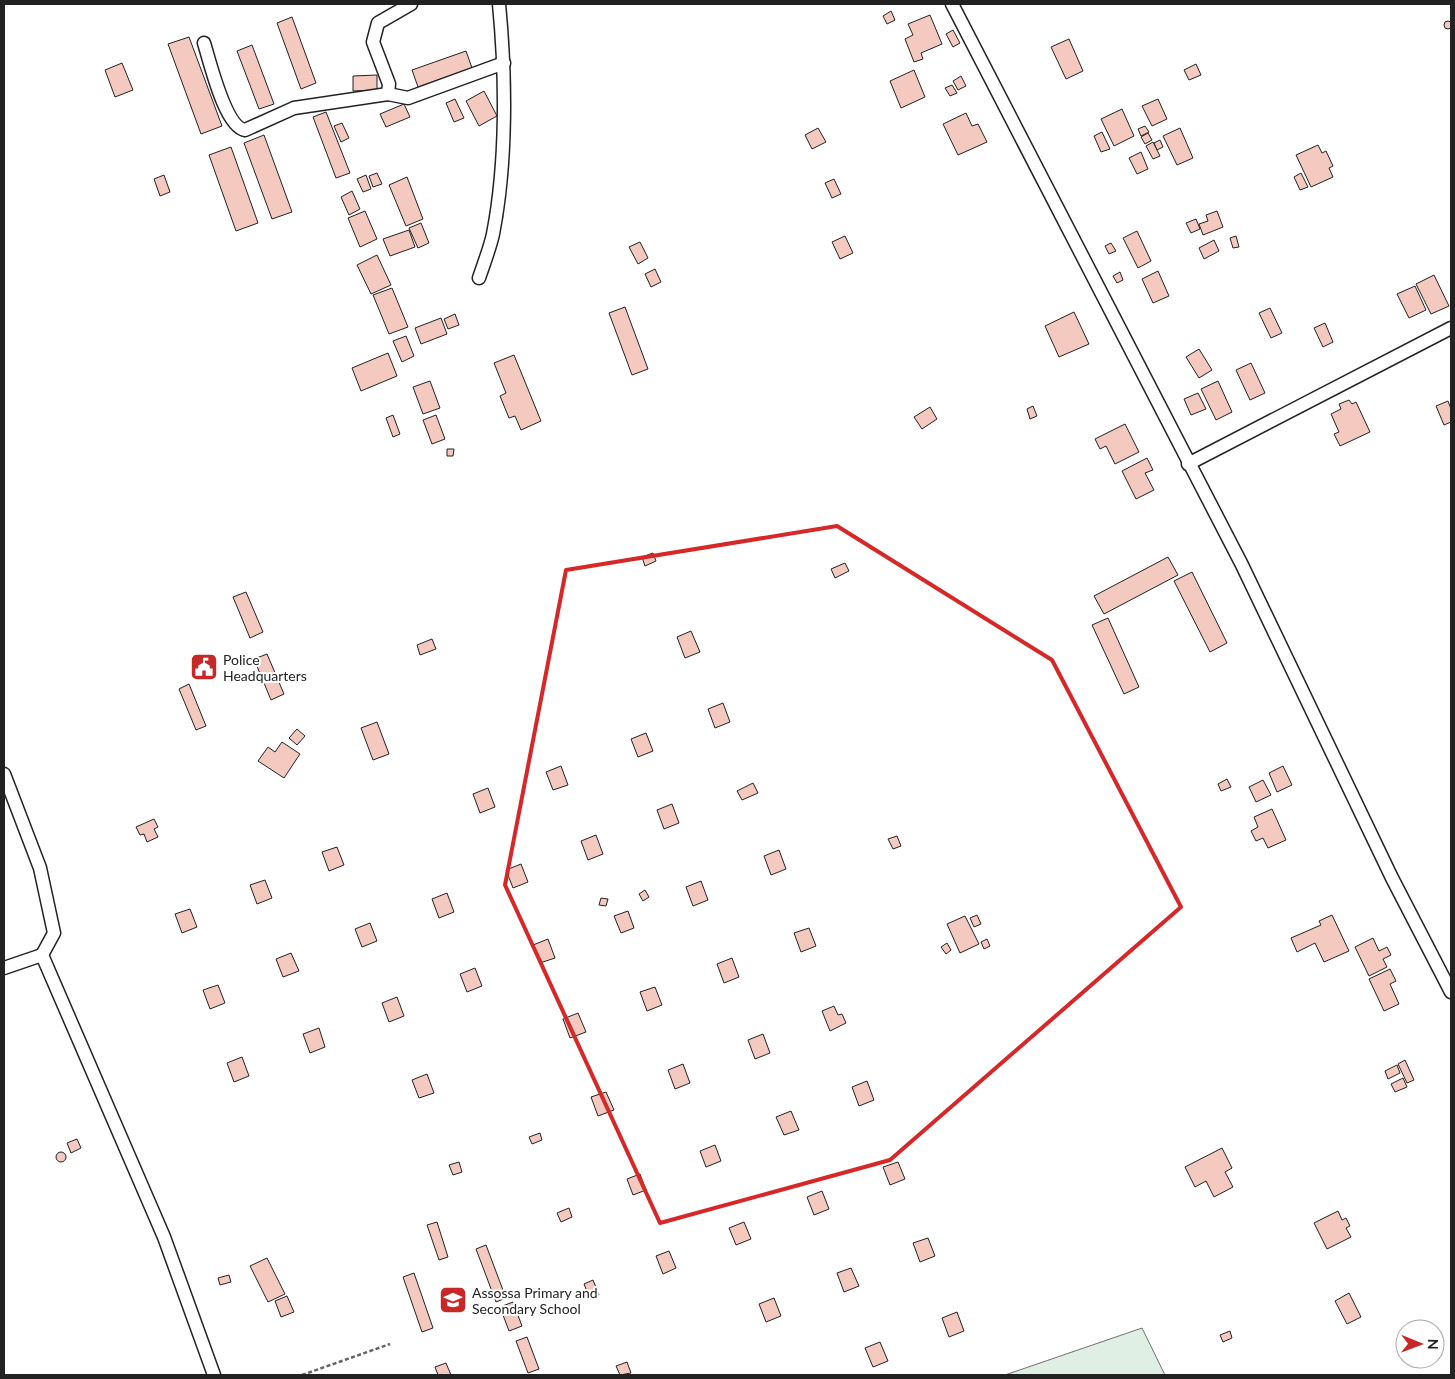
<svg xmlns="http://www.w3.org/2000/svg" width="1455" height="1379" font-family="Lato,sans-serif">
<rect width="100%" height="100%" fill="#fff"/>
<polygon fill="#e0efe3" stroke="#6f6f6f" points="1142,1328 1165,1375 1005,1375"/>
<g fill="#f3c9c0" stroke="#222">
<polygon points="891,11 895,20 887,24 883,16"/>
<polygon points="930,15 942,44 921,53 923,59 914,62 905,39 913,35 908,24"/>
<polygon points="292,17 316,83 301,89 277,23"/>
<circle cx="1448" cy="25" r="4"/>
<polygon points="953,30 960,43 953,47 946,34"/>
<polygon points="189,37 222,126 201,134 168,44"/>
<polygon points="1069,39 1083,71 1066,79 1051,47"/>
<polygon points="252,45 274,104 259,109 237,51"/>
<polygon points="466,51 472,68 418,87 412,70"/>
<polygon points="122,63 133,90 115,97 105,70"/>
<polygon points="1196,64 1201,75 1189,80 1184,70"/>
<polygon points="914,70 925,97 901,108 890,81"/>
<polygon points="377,75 377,90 353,91 353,76"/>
<polygon points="961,76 966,86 958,90 953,81"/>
<polygon points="952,85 957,93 950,96 945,88"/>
<polygon points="484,91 497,116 479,126 466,101"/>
<polygon points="455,99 464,118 454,122 446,103"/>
<polygon points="1158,99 1167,119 1152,126 1142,106"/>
<polygon points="404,104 410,117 386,127 380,114"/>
<polygon points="1122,109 1134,136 1114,146 1101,119"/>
<polygon points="326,112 350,173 336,178 313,117"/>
<polygon points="966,113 972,126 978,124 987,142 958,155 943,124"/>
<polygon points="342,123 349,138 341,142 334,126"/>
<polygon points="1145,126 1149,132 1141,136 1138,129"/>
<polygon points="818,128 826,142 812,149 805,135"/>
<polygon points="1180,128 1193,158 1177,165 1163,136"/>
<polygon points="1102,132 1110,149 1101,152 1094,136"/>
<polygon points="1148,133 1152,140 1145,144 1141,137"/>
<polygon points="264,135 292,212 272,219 244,143"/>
<polygon points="1160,140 1163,147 1157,150 1154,143"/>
<polygon points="1153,142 1160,156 1153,159 1146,146"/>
<polygon points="1318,145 1322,153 1326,151 1333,166 1329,168 1333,177 1311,187 1296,155"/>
<polygon points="231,147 258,223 236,231 209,155"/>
<polygon points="1141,152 1148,169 1137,174 1129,158"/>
<polygon points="377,173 382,184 373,187 369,176"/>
<polygon points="1301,173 1308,187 1300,190 1294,177"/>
<polygon points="164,175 170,192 160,196 154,179"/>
<polygon points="366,175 371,189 363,192 357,179"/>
<polygon points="407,177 423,219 406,226 389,185"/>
<polygon points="834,179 841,194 832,198 825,183"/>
<polygon points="352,191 360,209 349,215 341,197"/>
<polygon points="365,211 377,239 360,247 348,218"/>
<polygon points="1217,211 1223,227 1203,235 1199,224 1208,221 1206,215"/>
<polygon points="1196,219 1200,229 1191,233 1186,223"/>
<polygon points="421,223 429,243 418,248 409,228"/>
<polygon points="409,230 415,247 390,256 383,239"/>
<polygon points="1137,231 1151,261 1138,268 1123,238"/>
<polygon points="845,236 853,253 840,259 832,242"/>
<polygon points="1236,236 1239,247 1233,248 1230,238"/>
<polygon points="1214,240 1219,251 1204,259 1199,248"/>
<polygon points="640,242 648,258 638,264 629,247"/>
<polygon points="1111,243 1116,251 1109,254 1105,246"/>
<polygon points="377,255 391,285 371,294 357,265"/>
<polygon points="655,269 661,282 651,287 645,274"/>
<polygon points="1158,271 1169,296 1153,303 1142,279"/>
<polygon points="1120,272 1123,280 1117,283 1113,276"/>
<polygon points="1434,275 1449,306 1431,314 1416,284"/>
<polygon points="1415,286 1426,310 1409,318 1397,294"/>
<polygon points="392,288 408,327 389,334 373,295"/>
<polygon points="625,307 648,369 632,375 609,313"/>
<polygon points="1270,308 1282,333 1271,338 1259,313"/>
<polygon points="1074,312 1089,344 1059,357 1045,326"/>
<polygon points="455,314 459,325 448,329 444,319"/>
<polygon points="441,318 447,334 421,344 415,328"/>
<polygon points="1325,323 1333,342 1323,347 1314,328"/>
<polygon points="406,336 414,356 402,362 393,341"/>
<polygon points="1199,349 1212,370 1199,378 1186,357"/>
<polygon points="388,353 397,376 361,391 352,368"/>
<polygon points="514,355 541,421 521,430 515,416 509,418 500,396 506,393 494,363"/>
<polygon points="1251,363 1265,393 1250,400 1236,370"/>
<polygon points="430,381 440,408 423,414 413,387"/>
<polygon points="1218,381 1232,412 1216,420 1201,389"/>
<polygon points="1198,393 1206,409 1191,415 1184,399"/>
<polygon points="1349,400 1352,404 1356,402 1370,432 1340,446 1334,434 1339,432 1331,414 1341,409 1339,404"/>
<polygon points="1448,401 1451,409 1451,422 1444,425 1436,406"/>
<polygon points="1033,406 1037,416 1030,419 1027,409"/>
<polygon points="930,407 937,419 922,429 914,417"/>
<polygon points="393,415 400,434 393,437 386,418"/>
<polygon points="436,415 445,439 432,444 423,420"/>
<polygon points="1125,424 1139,452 1115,464 1106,446 1100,449 1095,439"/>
<polygon points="447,449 454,449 453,456 447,456"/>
<polygon points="1147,458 1153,470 1145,473 1154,490 1136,499 1122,471"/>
<polygon points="653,553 656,561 645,566 642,557"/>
<polygon points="1168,557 1178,575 1104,614 1094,596"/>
<polygon points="845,563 849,571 835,578 831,569"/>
<polygon points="1192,572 1227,643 1210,652 1174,581"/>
<polygon points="246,592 263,632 250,638 233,597"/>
<polygon points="1108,618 1139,687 1124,694 1092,625"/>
<polygon points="691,631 700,652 685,658 677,637"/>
<polygon points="432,639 436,649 420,655 417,645"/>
<polygon points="267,654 284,694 271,700 254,659"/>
<polygon points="189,684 206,726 196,730 179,689"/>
<polygon points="723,703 730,722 715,728 708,709"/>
<polygon points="377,722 389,754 373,760 361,728"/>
<polygon points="297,729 305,736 297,745 289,738"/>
<polygon points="646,733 653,751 638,757 631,739"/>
<polygon points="282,742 300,754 284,778 258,761 268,747 275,752"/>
<polygon points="561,766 568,785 553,790 546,772"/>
<polygon points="1283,766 1292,785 1277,792 1269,773"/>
<polygon points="1227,779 1231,787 1221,791 1218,784"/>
<polygon points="1263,780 1271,795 1256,802 1249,787"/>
<polygon points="753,783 758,793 742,800 737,791"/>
<polygon points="488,788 495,807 480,813 473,794"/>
<polygon points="672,804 679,823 664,829 657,810"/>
<polygon points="1272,809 1286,840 1268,848 1263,838 1256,841 1251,831 1258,827 1254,817"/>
<polygon points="154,819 158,827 154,829 158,837 147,842 144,834 140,835 136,827"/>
<polygon points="596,835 603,854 588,860 581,841"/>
<polygon points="897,836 901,846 893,849 888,839"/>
<polygon points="337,847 344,865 329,871 322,852"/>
<polygon points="779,850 786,869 771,875 764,856"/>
<polygon points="521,864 528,882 513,888 506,870"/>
<polygon points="265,880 272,898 257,904 250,885"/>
<polygon points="701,881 708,900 693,906 686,887"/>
<polygon points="645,890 649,897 643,901 639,894"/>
<polygon points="447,893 454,912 439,918 432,899"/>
<polygon points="601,898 608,899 606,906 599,905"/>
<polygon points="190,909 197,927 182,933 175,914"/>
<polygon points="628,911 634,928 621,933 614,916"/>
<polygon points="977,915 981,924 974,927 970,918"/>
<polygon points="1332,915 1349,951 1324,962 1315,943 1297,952 1291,938 1321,925 1319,921"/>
<polygon points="965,916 979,944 960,953 947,924"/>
<polygon points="370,923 377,941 362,947 355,929"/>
<polygon points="809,928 816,946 801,952 794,933"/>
<polygon points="1373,938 1379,951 1387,947 1391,955 1383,959 1387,967 1369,976 1355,947"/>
<polygon points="548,939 555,958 540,963 533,945"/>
<polygon points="987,939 990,946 984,949 981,942"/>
<polygon points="947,943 951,950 946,954 941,947"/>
<polygon points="291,953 299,971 283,977 276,959"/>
<polygon points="732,958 739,977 724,983 717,964"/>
<polygon points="475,968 482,986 467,992 460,974"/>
<polygon points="1390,969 1396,981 1390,984 1399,1004 1384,1011 1369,979"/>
<polygon points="218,985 225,1003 210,1009 203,990"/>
<polygon points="655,987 662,1005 647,1011 640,992"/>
<polygon points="397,997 404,1016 389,1022 382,1003"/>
<polygon points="834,1006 838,1015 842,1014 846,1023 830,1031 822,1011"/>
<polygon points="578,1013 586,1032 570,1038 563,1019"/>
<polygon points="319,1028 325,1047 310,1053 303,1034"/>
<polygon points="763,1034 770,1053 755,1059 748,1040"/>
<polygon points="242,1057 249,1076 234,1082 227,1063"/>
<polygon points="1405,1060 1414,1080 1407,1083 1398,1064"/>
<polygon points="683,1064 690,1083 675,1089 668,1070"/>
<polygon points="1397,1065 1400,1073 1388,1079 1385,1071"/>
<polygon points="427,1074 434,1093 419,1098 412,1080"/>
<polygon points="1403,1078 1407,1087 1395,1092 1391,1084"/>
<polygon points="867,1081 874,1100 859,1106 852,1087"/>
<polygon points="606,1092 614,1110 598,1116 591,1097"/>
<polygon points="791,1111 799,1130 784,1135 776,1117"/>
<polygon points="540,1133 542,1140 532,1144 529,1137"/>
<polygon points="77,1139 81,1148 71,1153 67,1143"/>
<polygon points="715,1145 721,1161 706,1167 700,1151"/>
<polygon points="1222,1148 1232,1168 1225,1172 1233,1187 1214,1197 1206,1181 1195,1187 1185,1167"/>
<circle cx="61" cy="1157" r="5"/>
<polygon points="459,1162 462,1172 453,1175 449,1165"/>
<polygon points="898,1162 905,1179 890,1185 883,1167"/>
<polygon points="640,1174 646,1190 633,1195 627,1179"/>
<polygon points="822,1191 829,1209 814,1215 807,1197"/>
<polygon points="569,1208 572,1217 561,1222 557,1213"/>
<polygon points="1338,1211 1342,1220 1346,1218 1350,1226 1346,1228 1351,1237 1327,1249 1314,1223"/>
<polygon points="437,1222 448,1257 439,1260 427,1225"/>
<polygon points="744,1222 751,1239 736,1245 729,1228"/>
<polygon points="928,1238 935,1256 920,1262 913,1243"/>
<polygon points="486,1245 506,1298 496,1302 476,1249"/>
<polygon points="669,1251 676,1268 663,1274 656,1256"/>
<polygon points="267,1258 285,1294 268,1302 250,1266"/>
<polygon points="851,1268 859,1286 844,1292 837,1273"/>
<polygon points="414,1273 433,1328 422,1332 403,1277"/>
<polygon points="229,1275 231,1282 220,1285 218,1278"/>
<polygon points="593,1280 599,1295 590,1299 584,1284"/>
<polygon points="1349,1293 1361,1317 1347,1324 1335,1301"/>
<polygon points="287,1296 294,1312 281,1317 275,1301"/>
<polygon points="774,1298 781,1316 766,1322 759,1304"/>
<polygon points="513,1302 522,1326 509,1331 500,1307"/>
<polygon points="957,1312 964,1331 949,1337 942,1318"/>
<polygon points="1230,1331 1232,1338 1223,1342 1220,1335"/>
<polygon points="527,1337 539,1369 528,1373 516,1341"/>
<polygon points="880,1342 888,1361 873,1367 865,1348"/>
<polygon points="627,1362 631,1373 620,1375 616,1366"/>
<polygon points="446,1363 451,1375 438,1375 435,1367"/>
</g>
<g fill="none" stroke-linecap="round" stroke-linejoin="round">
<g stroke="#222" stroke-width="15">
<g id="street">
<polyline points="952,4 1242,565 1392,878 1451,992"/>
<path d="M 204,43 C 210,62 225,127 245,130 L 294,108 L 388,94 L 408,98 L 504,63"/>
<polyline points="388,94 389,84 373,42 378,23 411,4"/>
<path d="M 479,278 C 484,263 490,248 493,234 C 507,162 506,76 499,4"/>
<polyline points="1188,464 1451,328"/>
<polyline points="4,774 40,868 54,933 42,955 4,968"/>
<polyline points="42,955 164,1237 214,1375"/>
</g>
</g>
<polyline stroke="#646464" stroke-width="2.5" stroke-dasharray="4 2.5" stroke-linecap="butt" points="302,1375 390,1344"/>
<use href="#street" stroke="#fff" stroke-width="12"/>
</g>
<path fill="none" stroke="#d62828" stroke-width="4" stroke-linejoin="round" d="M 837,526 L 1052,660 L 1181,907 L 890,1160 L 660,1223 L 505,885 L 566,570 Z"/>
<defs>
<g id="civic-square" transform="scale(1.4375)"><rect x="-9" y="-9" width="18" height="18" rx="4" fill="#c62828" stroke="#fff"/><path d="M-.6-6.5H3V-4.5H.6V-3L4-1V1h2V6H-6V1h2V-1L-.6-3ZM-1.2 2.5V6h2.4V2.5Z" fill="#fff"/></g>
<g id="school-square" transform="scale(1.4375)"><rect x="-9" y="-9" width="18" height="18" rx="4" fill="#c62828" stroke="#fff"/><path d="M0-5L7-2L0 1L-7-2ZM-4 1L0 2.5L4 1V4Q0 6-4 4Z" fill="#fff"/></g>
</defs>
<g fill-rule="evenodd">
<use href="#civic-square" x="204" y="667"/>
<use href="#school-square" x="453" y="1300"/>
</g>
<g text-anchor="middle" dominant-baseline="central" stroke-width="4" stroke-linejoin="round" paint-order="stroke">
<g font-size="14" fill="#222" stroke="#fff" text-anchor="start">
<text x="223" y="659">Police<tspan x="223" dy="16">Headquarters</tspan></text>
<text x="472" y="1292">Assossa Primary and<tspan x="472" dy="16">Secondary School</tspan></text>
</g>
</g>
<rect width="1455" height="1379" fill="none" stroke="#222222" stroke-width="10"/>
<g transform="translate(1420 1344) rotate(91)"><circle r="24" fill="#ffffff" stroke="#a7a7a7"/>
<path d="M0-4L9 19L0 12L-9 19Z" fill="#c62828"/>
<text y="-8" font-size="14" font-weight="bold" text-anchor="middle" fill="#222222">N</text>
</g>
</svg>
